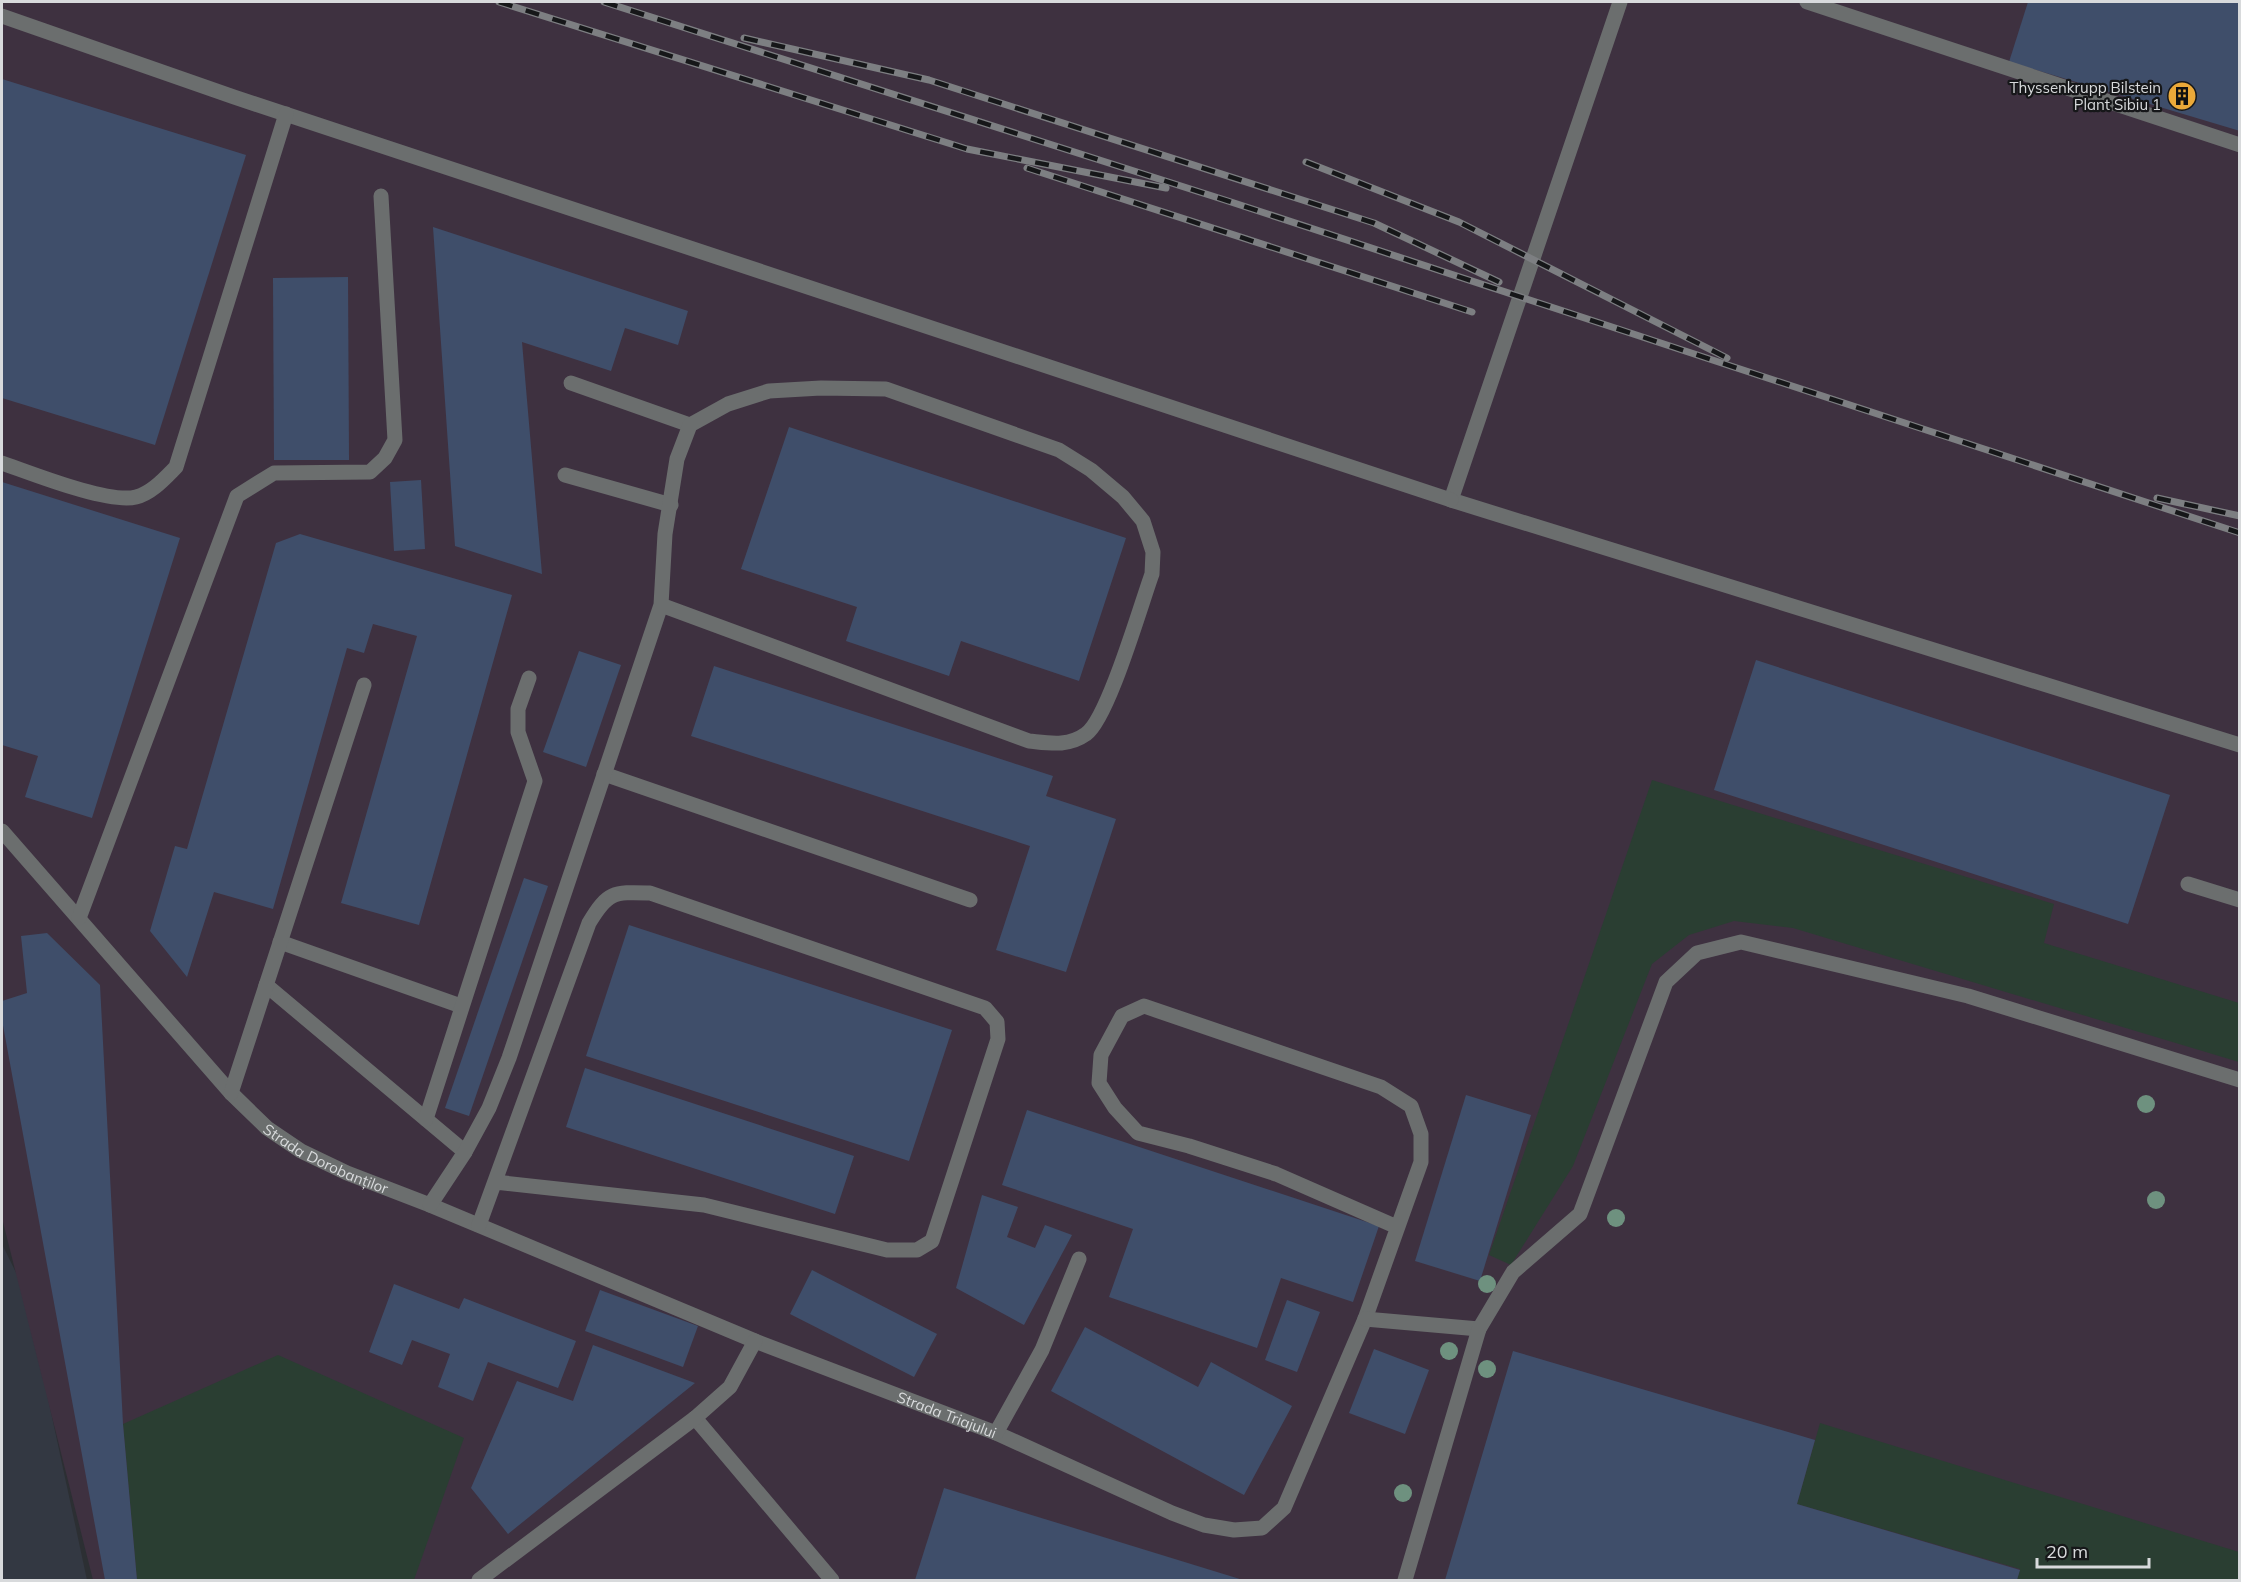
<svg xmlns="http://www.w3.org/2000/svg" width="2241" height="1582" font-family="Mulish,sans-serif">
<rect width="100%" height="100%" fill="#2c2f33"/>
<polygon fill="#333842" points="2,1244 25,1291 87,1580 2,1580"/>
<polygon fill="#3e3140" points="2,2 2239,2 2239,1580 93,1580 2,1218"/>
<g fill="#2a3e32">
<polygon points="1652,780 2054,904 2044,943 2239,1003 2239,1062 1793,928 1734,921 1689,935 1652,964 1573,1166 1511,1265 1489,1255"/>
<polygon points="278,1355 464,1438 414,1580 137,1580 123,1424"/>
<polygon points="1820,1423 2239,1552 2239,1580 2017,1580 2020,1569 1797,1504"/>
</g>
<g fill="#3f4e6a">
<polygon points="2028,2 2240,2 2240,131 2009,62"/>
<polygon points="2,79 246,155 155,445 2,398"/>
<polygon points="433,227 688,311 678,345 625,328 611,371 522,342 542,574 455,546"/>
<polygon points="348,277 349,460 274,460 273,278"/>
<polygon points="789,427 1126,538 1079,681 961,641 949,676 846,641 857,607 741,569"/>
<polygon points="421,480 425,549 394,551 390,482"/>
<polygon points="2,482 180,538 92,818 25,797 38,756 2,745"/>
<polygon points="300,534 512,595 419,925 341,903 417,636 373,624 364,653 347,648 273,909 214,892 187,977 150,931 175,846 187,849 276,543"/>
<polygon points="579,651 621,665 586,767 543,752"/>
<polygon points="1756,660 2170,795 2128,924 1714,790"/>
<polygon points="714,666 1053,776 1046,796 1116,819 1066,972 996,950 1030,846 691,736"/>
<polygon points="524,878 548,886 469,1116 445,1108"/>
<polygon points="629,925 952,1030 909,1161 586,1056"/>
<polygon points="47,933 100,985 123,1424 137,1580 105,1580 2,1020 2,1001 27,993 21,936"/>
<polygon points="585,1068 854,1156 835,1214 566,1127"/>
<polygon points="1466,1095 1531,1115 1480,1281 1415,1261"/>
<polygon points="1027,1110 1379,1226 1353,1302 1281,1278 1257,1348 1109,1297 1133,1229 1002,1185"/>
<polygon points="982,1195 1018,1207 1007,1237 1035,1248 1045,1225 1072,1235 1024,1325 956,1288"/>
<polygon points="812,1270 937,1334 914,1377 790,1314"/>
<polygon points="394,1284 459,1309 464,1298 576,1341 558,1388 488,1362 473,1401 438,1387 450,1354 412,1340 402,1365 369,1352"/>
<polygon points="600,1290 698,1326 683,1367 585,1331"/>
<polygon points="1287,1300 1320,1312 1297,1372 1265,1360"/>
<polygon points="1085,1327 1198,1387 1211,1362 1292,1406 1244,1495 1051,1391"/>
<polygon points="593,1345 695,1383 508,1534 471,1488 517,1381 573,1401"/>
<polygon points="1374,1349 1429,1370 1405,1434 1349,1413"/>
<polygon points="1513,1351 1815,1440 1797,1504 2020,1570 2017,1580 1445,1580"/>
<polygon points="944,1488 1243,1580 915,1580"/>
</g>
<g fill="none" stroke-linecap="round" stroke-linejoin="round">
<g stroke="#6b6e6e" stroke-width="15">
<polyline points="1620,2 1451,500 2240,745"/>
<polyline points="1807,2 2240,145"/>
<polyline points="2,16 234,97 1451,500"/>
<polyline points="571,383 690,425"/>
<path d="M 2,463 C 31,473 108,504 136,497 C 152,493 165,478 176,467 L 286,114"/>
<polyline points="565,475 671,505"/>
<polyline points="604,774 970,900"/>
<path id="s1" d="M 2,831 L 231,1093 L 267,1128 L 301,1151 L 347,1173 L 430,1205 L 755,1341 L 996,1433 L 1172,1513 L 1204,1525 L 1234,1530 L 1262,1528 L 1284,1508 L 1365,1319 L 1421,1162 L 1421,1134 L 1411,1106 L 1381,1087 L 1144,1006 L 1122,1016 L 1101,1055 L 1099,1083 L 1115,1108 L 1138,1133 L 1189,1146 L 1276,1174 L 1397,1227"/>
<polyline points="2188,884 2240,900"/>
<polyline points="79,918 237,496 274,473 370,472 385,458 395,440 381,196"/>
<polyline points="280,942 461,1006"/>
<polyline points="266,985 465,1152"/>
<polyline points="231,1093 364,685"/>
<polyline points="426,1119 535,781 518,732 518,709 529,678"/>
<path d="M 430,1205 L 465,1152 L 489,1108 L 509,1058 L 661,605 L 665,534 L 677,459 L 690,425 L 728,404 L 769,391 L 821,388 L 886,389 L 1059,450 L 1091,470 L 1123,497 L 1143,521 L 1153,552 L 1152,574 C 1141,604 1108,719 1086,734 C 1068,747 1049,743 1029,741 L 661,605"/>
<path d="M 479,1225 L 589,923 C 608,891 614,892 650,893 L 985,1008 L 997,1022 L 998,1039 L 932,1241 L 917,1250 L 887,1250 L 704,1205 L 495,1182"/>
<polyline points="1365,1319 1479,1329"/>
<polyline points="695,1418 832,1580"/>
<polyline points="996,1433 1042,1350 1079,1259"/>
<polyline points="479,1580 695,1418 730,1387 755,1341"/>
<polyline points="1405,1580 1479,1329 1513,1272 1580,1214 1666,982 1697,953 1741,942 1968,996 2240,1080"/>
</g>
<g stroke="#7d7f82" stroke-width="7">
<g id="rail">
<polyline points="499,2 967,149 1166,188"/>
<polyline points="604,2 1228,201 2240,533"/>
<polyline points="744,38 929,80 1374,223 1499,282"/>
<polyline points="1306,162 1459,222 1727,358"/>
<polyline points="1027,168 1472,312"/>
<polyline points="2157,498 2240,516"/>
</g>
</g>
<use href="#rail" stroke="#161719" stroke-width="4.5" stroke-dasharray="14" stroke-linecap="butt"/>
</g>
<g fill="#6e917f">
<circle cx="2146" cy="1104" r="9"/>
<circle cx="2156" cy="1200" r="9"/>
<circle cx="1616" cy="1218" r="9"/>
<circle cx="1487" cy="1284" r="9"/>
<circle cx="1449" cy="1351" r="9"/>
<circle cx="1487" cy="1369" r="9"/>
<circle cx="1403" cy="1493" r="9"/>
</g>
<defs>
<g id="building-disc" transform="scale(1.5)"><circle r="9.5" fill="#eba939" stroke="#161719"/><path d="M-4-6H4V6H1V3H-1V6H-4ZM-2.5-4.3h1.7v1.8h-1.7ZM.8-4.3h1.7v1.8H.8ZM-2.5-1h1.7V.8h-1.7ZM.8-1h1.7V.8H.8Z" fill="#111"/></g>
</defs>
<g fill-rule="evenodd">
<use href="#building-disc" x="2182" y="96"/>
</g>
<g text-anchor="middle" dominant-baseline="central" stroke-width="4.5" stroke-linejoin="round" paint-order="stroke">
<g font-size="15" fill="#d8dadc" stroke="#161719" text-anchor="end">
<text x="2161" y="87">Thyssenkrupp Bilstein<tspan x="2161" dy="17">Plant Sibiu 1</tspan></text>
</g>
<g font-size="15" fill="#d8dadc" stroke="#161719">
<text stroke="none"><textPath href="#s1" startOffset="465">Strada Dorobanților</textPath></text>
<text stroke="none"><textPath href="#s1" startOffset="1137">Strada Triajului</textPath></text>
</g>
</g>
<rect width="2241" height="1582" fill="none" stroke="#d8dadc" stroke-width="6"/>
<path d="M2037 1558v9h112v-9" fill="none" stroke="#d8dadc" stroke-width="3"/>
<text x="2046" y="1558" font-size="18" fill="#d8dadc" stroke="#161719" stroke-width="4.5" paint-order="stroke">20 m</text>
</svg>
